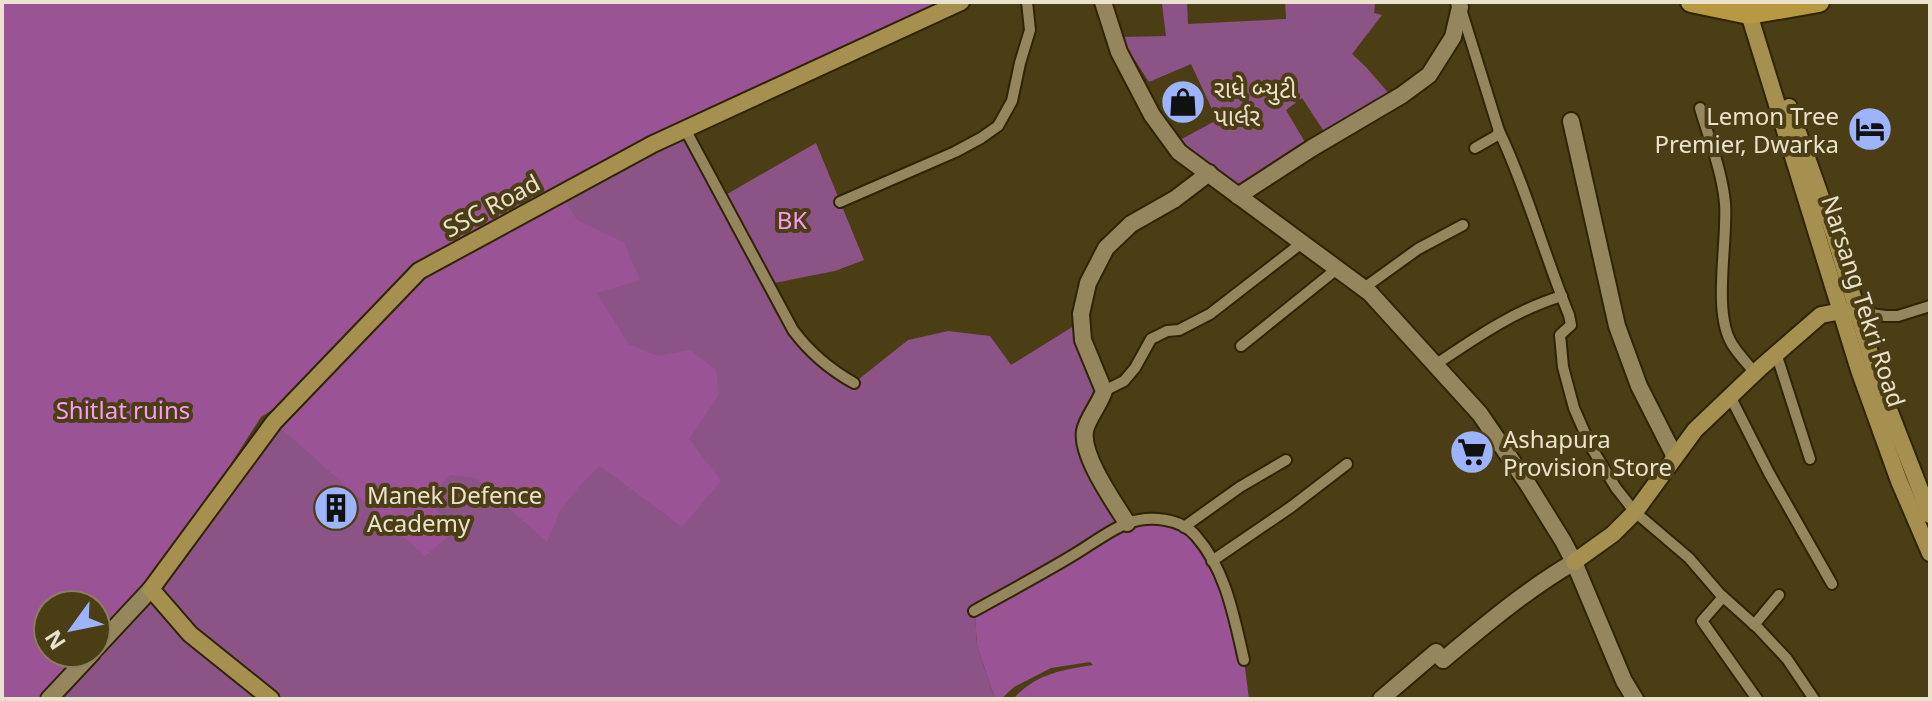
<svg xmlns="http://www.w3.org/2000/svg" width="1932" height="701" font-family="'Noto Sans','Noto Sans Gujarati',sans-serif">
<rect width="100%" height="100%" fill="#4b3d14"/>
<g fill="#8c5387">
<polygon points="1187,2 1188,24 1286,19 1285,2 1375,4 1374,13 1382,15 1352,54 1366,67 1391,96 1325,133 1302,98 1286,110 1306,144 1244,189 1178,141 1217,120 1191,64 1149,82 1120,37 1166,36 1162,4"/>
<polygon points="685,129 722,197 816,143 864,260 835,271 769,284 793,330 854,383 908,340 948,331 990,336 1011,365 1082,321 1104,391 1087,450 1249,699 1112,607 975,611 977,646 995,699 49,699 274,422 419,271"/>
</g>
<g fill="#9a5495">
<polygon points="2,2 967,2 561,194 577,220 624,242 640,280 597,293 628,344 658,356 690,350 716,370 719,395 689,439 721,481 682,527 600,466 586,479 561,509 547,542 475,478 450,475 429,499 454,532 425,556 274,422 302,392 261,417 151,589 96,648 96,605 48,605 48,653 92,653 49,699 2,699"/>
<path d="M 1127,523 L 1177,523 L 1212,561 L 1244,660 L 1249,699 L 1013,699 C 1036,674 1061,670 1093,665 L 1090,662 L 1051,668 L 1014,687 L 1001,699 L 995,699 L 977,646 L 975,614 Z"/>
</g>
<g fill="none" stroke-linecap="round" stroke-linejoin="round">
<g stroke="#2f2405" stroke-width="14">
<g id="lane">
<polyline points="1461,9 1499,131 1496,136 1475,148"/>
<path d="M 1700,108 C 1709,139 1722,171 1725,203 C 1728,242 1712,312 1732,344 C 1738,354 1747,363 1755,373"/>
<path d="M 685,129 L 793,330 C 810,353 829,369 854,383"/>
<path d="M 1499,131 C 1527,190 1544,254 1569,315 L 1571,325 L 1560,335 L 1563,367 L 1574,408 L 1591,447 L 1616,488 L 1635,512 L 1689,558 L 1720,594 L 1758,628 L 1787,659 L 1814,699"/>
<polyline points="840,202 955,152 981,138 998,126 1012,101 1020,63 1030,30 1027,2"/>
<polyline points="1364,288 1418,249 1463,225"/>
<polyline points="1857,312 1886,316 1898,316 1930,306"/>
<polyline points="1241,346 1338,268"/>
<polyline points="1776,353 1810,459"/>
<path d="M 1435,365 C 1475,338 1515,310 1562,296"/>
<polyline points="1104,391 1124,381 1135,368 1151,339 1167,331 1179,330 1210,314 1303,242"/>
<polyline points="1730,396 1769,473 1832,584"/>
<polyline points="1184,527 1240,487 1286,460"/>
<polyline points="1212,561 1291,507 1347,464"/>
<polyline points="1723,597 1702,621 1757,699"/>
<path d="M 974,611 C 1008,592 1042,574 1075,554 C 1090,545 1113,528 1128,523 C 1149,515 1181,518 1196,536 C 1226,570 1234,617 1244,660"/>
<polyline points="1754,625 1779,595"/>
</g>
</g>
<g stroke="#2f2405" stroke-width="20">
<g id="street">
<polyline points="1103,2 1119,52 1152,115 1179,152 1370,293 1480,414 1527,483 1563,541 1574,562 1624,681 1635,699"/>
<polyline points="1571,121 1617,326 1639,386 1675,457"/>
<polyline points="1238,196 1312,148 1402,95 1429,75 1453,37 1460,7 1459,2"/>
<path d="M 1127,523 C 1114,502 1081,456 1085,431 C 1087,419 1100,404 1104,391 L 1083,340 L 1081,314 L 1088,283 L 1106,248 L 1131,224 L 1175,199 L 1209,173"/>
<polyline points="96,648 151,589"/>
<polyline points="49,699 92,653"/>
<path d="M 1381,699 L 1436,652 L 1443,660 C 1485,625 1526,590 1574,562"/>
</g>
</g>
<g stroke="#2f2405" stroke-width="20">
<g id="secondary">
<polyline points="1749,14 1859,370 1899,481 1930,553"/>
<polyline points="1789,107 1834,234 1881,389 1930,515"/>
<polyline points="1574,562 1613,534 1635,512 1695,430 1760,368 1821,315 1842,311 1851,312"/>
<polyline points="271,699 190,634 151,589 274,422 419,271 653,144 961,2"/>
</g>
</g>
<g stroke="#2f2405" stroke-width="24">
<polyline id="primary" points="1691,2 1749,14 1819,2"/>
</g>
<use href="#lane" stroke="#96865d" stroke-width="10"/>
<use href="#street" stroke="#96865d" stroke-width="16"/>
<use href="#secondary" stroke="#a6904f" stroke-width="16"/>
<use href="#primary" stroke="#b69941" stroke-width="20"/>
</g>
<defs>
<g id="shop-disc" transform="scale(2.3)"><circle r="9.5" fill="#9db4fd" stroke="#4b3d14"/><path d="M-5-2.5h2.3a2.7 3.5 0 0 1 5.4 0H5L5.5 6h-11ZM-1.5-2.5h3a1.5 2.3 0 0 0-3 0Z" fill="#111"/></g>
<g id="hotel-disc" transform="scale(2.3)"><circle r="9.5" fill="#9db4fd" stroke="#4b3d14"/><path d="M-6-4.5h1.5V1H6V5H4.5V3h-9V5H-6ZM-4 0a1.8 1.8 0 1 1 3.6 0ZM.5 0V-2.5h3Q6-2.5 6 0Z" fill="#111"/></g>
<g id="supermarket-disc" transform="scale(2.3)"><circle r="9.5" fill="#9db4fd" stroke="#4b3d14"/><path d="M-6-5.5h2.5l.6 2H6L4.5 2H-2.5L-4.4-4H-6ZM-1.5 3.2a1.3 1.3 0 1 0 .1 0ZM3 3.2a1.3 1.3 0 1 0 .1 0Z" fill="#111"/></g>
<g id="building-disc" transform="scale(2.3)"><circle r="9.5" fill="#9db4fd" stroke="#4b3d14"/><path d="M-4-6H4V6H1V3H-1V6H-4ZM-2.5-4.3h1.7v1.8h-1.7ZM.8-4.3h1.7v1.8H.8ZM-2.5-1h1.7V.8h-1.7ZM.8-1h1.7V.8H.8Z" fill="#111"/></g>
</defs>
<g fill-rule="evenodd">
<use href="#shop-disc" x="1183" y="102"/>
<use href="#hotel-disc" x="1870" y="129"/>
<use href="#supermarket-disc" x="1472" y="452"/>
<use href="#building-disc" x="336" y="508"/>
</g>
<g text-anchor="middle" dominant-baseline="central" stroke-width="8" stroke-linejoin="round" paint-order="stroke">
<g font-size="24" fill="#eae2cc" stroke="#4b3d14" text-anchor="start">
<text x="1214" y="88">રાધે બ્યુટી<tspan x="1214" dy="28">પાર્લર</tspan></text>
<text x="1839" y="115" text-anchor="end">Lemon Tree<tspan x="1839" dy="28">Premier, Dwarka</tspan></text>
<text x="1503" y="438">Ashapura<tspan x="1503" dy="28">Provision Store</tspan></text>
<text x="367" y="494">Manek Defence<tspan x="367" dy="28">Academy</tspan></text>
</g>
<g font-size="24" fill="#eae2cc" stroke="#4b3d14">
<text transform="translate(491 205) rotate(-28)">SSC Road</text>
<text transform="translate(1864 301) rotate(72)">Narsang Tekri Road</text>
</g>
<g font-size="24" fill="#f99bf1" stroke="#4b3d14">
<text x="792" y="219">BK</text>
<text x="123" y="409">Shitlat ruins</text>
</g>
</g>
<rect width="1932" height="701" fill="none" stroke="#eae2cc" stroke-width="8"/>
<g transform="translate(72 629) rotate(237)"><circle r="38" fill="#4b3d14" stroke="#8b7f5e" stroke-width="2"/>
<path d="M0-6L14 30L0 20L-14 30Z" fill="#9db4fd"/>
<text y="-12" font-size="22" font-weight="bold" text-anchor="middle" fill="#eae2cc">N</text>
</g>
</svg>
